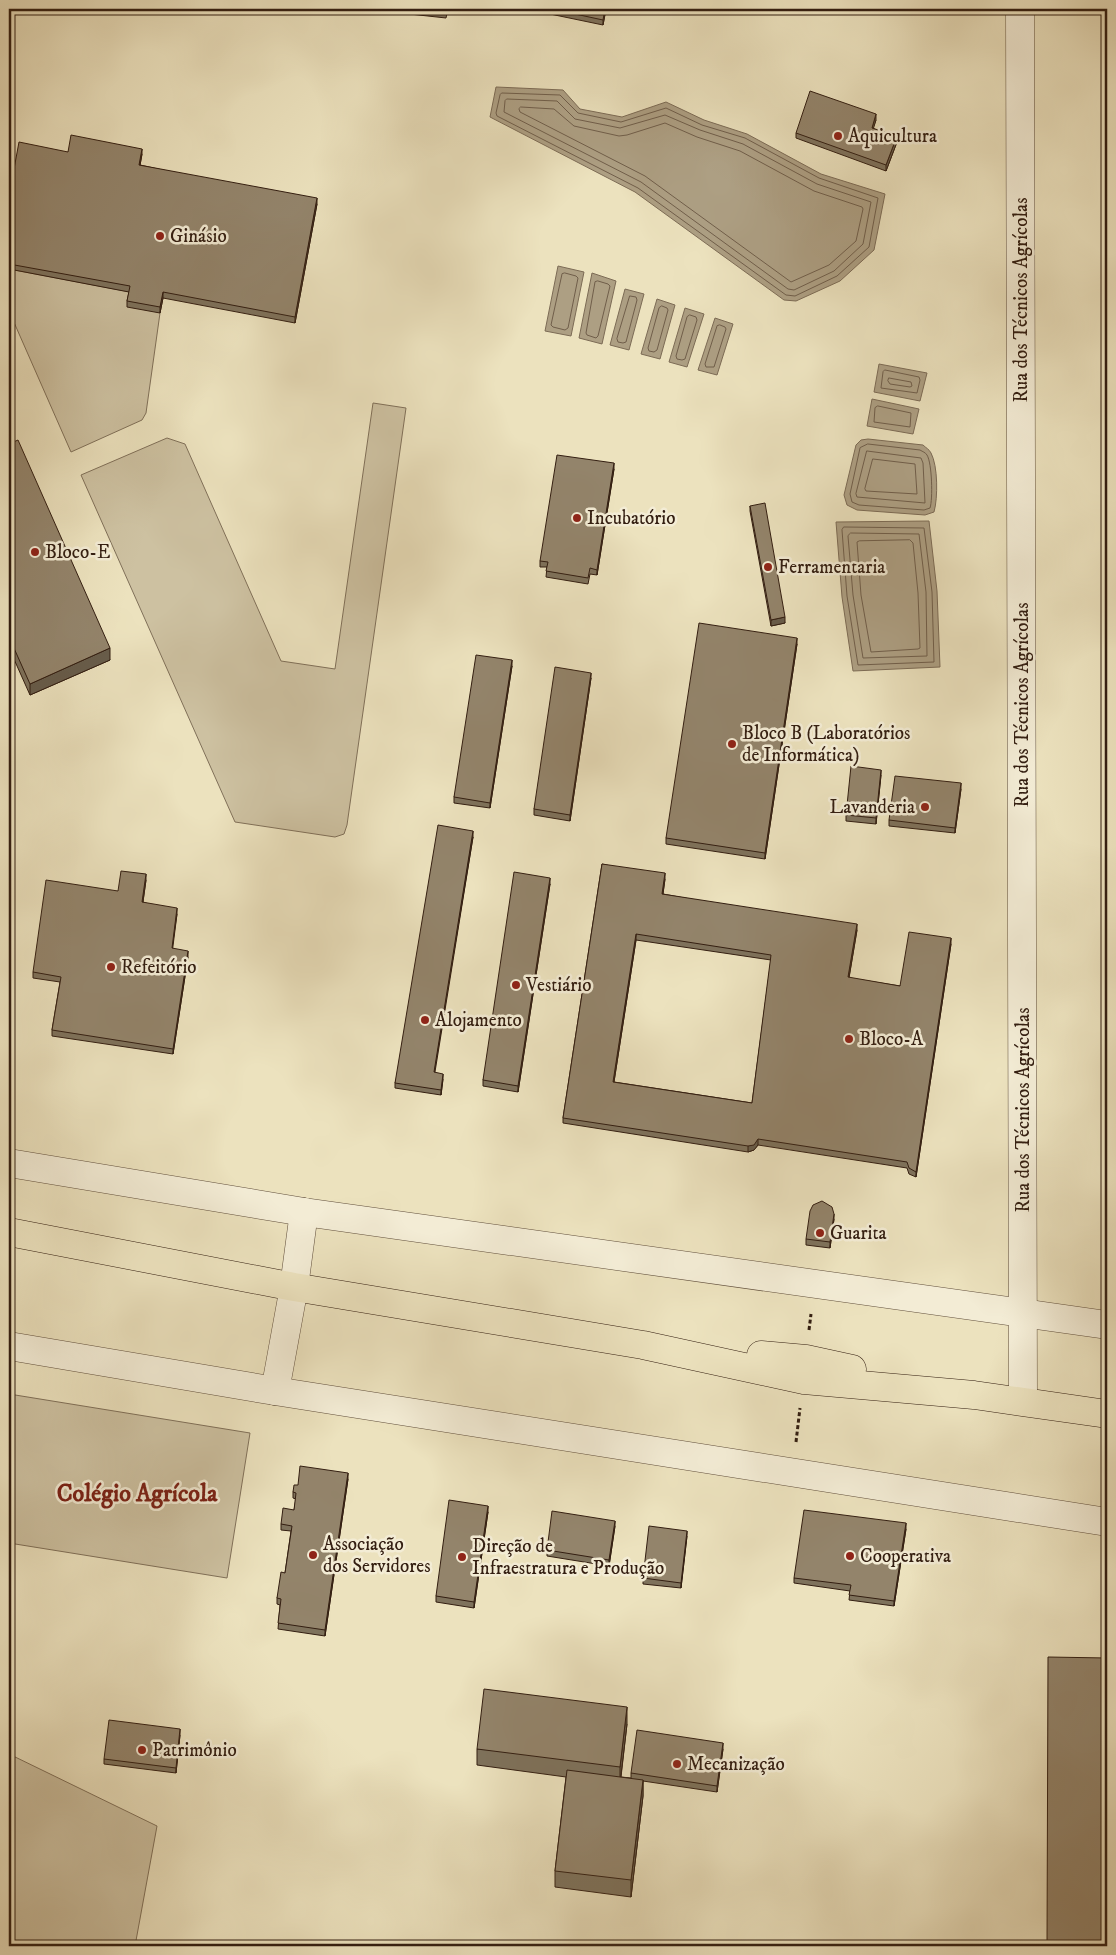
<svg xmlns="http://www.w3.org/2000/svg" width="1116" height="1955" font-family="'IM FELL DW Pica',serif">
<rect width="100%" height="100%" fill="#ece2be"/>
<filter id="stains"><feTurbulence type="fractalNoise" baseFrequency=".004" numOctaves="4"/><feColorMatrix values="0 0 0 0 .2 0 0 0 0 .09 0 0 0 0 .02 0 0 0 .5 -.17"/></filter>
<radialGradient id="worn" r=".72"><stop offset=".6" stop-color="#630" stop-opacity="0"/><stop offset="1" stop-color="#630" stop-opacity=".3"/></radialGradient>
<g fill="#cdc1a1" stroke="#807059">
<polygon points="9,269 130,292 160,313 146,413 142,420 71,452 9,311"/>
<polygon points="373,403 406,408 347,825 344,834 335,837 235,822 81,475 167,438 185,444 281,661 335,669"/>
<polygon points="9,1394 250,1433 227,1578 9,1543"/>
<polygon points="9,1754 157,1826 135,1946 9,1946"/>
</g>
<g fill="#ad9f83" stroke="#7c6b55">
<polygon points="496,87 563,90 580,109 622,117 666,102 704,120 747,134 821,174 885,194 874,250 840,281 796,301 784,300 635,192 490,117"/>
<polygon points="558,266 584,272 571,336 545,331"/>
<polygon points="592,273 616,281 602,344 579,338"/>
<polygon points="625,289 644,294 629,350 610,345"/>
<polygon points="657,299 675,305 660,359 641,354"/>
<polygon points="685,308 704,314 687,367 669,362"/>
<polygon points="715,318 733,324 717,375 698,370"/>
<polygon points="879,364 927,373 920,401 874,392"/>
<polygon points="872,399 919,409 913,434 867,426"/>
<path d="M 868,439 L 923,445 C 926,448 929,449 931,453 C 938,466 938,498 934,512 L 925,515 L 857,510 L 847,505 L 844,495 L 856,445 L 861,440 Z"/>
<polygon points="929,521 937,591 940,667 853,671 842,597 836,522"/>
</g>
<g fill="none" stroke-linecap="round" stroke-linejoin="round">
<g stroke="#705e4a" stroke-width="1">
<polygon points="502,93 560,95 578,113 621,122 666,108 702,125 745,138 819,178 878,198 869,247 837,276 795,296 786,295 638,188 497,116 496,113 500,95"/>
<polygon points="507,99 557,101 575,119 620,128 665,115 700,130 743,144 817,184 871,202 863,244 834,271 794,290 788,289 641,182 504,112 505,101"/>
<polygon points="521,107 554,109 574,126 619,136 627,135 665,123 697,137 740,151 814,191 862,207 863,209 856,241 829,265 791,282 645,176 520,112 519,109"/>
<polygon points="565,273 576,276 578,278 568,328 565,330 553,327 551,325 562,274"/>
<polygon points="598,281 608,284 610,286 598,336 596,338 587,335 586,333 595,282"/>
<polygon points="630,296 636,297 637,300 626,342 623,343 618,342 617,339"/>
<polygon points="662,306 667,308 668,310 657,350 654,352 649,351 648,348 659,308"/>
<polygon points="690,315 696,317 697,320 685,359 682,360 677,359 676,356 687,317"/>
<polygon points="720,325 725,327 726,329 714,367 706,367 705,364 717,326"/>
<polygon points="885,370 919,377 920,380 917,393 881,388 883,372"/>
<polygon points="889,378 911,382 912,386 910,387 890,384 888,381"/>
<polygon points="878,406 911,413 910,427 874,422 875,408"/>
<path d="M 868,444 L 920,450 C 923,452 925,452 927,455 C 932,463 933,499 930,508 L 924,510 L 859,505 L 852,502 L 850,494 L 860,448 Z"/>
<polygon points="867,451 921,458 923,463 925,503 857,497 856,494"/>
<polygon points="873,459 915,464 917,494 866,491 865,489"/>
<polygon points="844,527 924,528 932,592 934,662 858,665 847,596 842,530"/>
<polygon points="851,533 919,534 926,592 927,656 863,658 853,595 848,536"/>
<polygon points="910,540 913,543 918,593 920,648 918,649 871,652 861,595 857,542 859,541"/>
</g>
<g stroke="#614f3c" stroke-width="29">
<g id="minor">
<polyline points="1020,9 1023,1401"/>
<polyline points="9,1163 304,1212 1107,1325"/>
<polyline points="9,1346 275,1391 1107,1522"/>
<polyline points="275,1391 294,1287 304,1212"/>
</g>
</g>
<g stroke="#331e11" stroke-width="29">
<g id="major">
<polyline points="9,1232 294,1287 643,1345 804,1380 974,1395 1107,1414"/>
<polyline points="761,1355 806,1359 852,1369"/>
</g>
</g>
<g stroke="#331e11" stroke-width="3" stroke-dasharray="4 2.5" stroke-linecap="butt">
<polyline points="809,1330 811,1314"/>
<polyline points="796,1442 800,1408"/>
</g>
<use href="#minor" stroke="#f3ecd5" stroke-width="28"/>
<use href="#major" stroke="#ece2be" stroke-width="28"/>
</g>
<g fill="#7e725c" stroke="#331e11" fill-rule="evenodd">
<polygon points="364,9 448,9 446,18"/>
<polygon points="526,9 606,9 603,25"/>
<polygon points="876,120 873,128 897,142 886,171 796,138 796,133"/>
<polygon points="68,152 142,154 140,165 317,204 295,323 163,298 160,313 127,307 127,301 129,292 9,269 9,196"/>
<polygon points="9,444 110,660 30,695 9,648"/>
<polygon points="614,469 597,575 590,574 588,584 546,577 547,567 540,567 540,561"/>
<polygon points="750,506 785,623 771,626 750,511"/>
<polygon points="797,644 765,859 666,844 666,838"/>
<polygon points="512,666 490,808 454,803 454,797"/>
<polygon points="591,678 570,821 534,815 534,809"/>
<polygon points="881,775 876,824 846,821 846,815"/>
<polygon points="961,789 955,833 889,826 889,820"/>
<polygon points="473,837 434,1072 443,1079 441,1095 395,1088 395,1083"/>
<path d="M 602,864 L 665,879 L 663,894 L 857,930 L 849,978 L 900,986 L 951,944 L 916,1177 L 909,1174 L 907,1168 L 758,1145 L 754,1150 L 748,1152 L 563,1123 L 563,1118 ZM 636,940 L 771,960 L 752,1103 L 614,1082 Z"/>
<polygon points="146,880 143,902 177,914 172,948 188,957 173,1054 52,1036 52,1030 60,982 33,978 33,972 118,891"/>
<polygon points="550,884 518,1092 483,1086 483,1080"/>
<polygon points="834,1219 830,1248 806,1245 806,1239"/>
<polygon points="348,1479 325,1636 278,1629 280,1605 277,1604 277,1598 285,1573 291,1531 281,1530 281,1524 294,1510 296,1499 293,1498 293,1492 298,1485"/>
<polygon points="488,1512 474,1608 436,1602 436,1596"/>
<polygon points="615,1526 609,1566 547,1556 547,1550"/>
<polygon points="906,1529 894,1606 849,1600 850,1591 794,1583 794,1578"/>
<polygon points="687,1536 681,1588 643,1584 643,1578"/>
<polygon points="627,1724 621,1777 631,1778 631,1773 723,1749 717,1792 643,1781 643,1796 631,1897 555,1887 555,1871 566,1777 477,1765 477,1749"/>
<polygon points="180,1735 176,1773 104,1764 104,1759"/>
</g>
<g fill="#675c4b" stroke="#331e11">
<polygon points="605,9 606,9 603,25 603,20"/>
<polygon points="876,114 876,120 872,133 872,128"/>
<polygon points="897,136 897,142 886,171 886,165"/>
<polygon points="142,149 142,154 139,171 139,165"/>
<polygon points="317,198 317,204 295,323 295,317"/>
<polygon points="163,292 163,298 160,313 160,307"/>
<polygon points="614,463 614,469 597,575 597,570"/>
<polygon points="785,617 785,623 771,626 771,620"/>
<polygon points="797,638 797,644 765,859 765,853"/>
<polygon points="110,648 110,660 30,695 30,684"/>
<polygon points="512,660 512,666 490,808 490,803"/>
<polygon points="591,673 591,678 570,821 570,815"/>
<polygon points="881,770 881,775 876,824 876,818"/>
<polygon points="961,783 961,789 955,833 955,828"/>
<polygon points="473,831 473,837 434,1078 434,1072"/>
<polygon points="665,873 665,879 662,900 662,894"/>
<polygon points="146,874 146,880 142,908 142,902"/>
<polygon points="550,878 550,884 518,1092 518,1086"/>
<polygon points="177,908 177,914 172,954 172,948"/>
<polygon points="857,924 857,930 848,983 848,977"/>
<polygon points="636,934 636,940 613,1088 613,1082"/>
<polygon points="951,938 951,944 916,1177 916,1172"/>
<polygon points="188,951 188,957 173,1054 173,1049"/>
<polygon points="443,1074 443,1079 441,1095 441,1090"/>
<polygon points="758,1139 758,1145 754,1150 748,1152 748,1146"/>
<polygon points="834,1214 834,1219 830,1248 830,1242"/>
<polygon points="348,1473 348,1479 325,1636 325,1630"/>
<polygon points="488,1506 488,1512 474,1608 474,1602"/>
<polygon points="615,1521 615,1526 609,1566 609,1560"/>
<polygon points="906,1523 906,1529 894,1606 894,1601"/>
<polygon points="687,1531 687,1536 681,1588 681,1583"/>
<polygon points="627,1707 627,1724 620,1783 620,1767"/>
<polygon points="180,1729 180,1735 176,1773 176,1768"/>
<polygon points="723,1743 723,1749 717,1792 717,1786"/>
<polygon points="643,1780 643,1796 631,1897 631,1880"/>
</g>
<g fill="#93846b" stroke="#331e11" fill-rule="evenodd">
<polygon points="411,9 447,9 446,13"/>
<polygon points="552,9 605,9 603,20"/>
<polygon points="810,91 876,114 872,128 897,136 886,165 796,133"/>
<polygon points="71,135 142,149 139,165 317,198 295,317 163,292 160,307 127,301 130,286 9,264 9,196 19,142 68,152"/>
<polygon points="18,440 110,648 30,684 9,637 9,444"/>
<polygon points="557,455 614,463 597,570 590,568 588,578 546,571 548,562 540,561"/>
<polygon points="765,503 785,617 771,620 750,506"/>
<polygon points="699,623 797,638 765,853 666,838"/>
<polygon points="476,655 512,660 490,803 454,797"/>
<polygon points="555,667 591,673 570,815 534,809"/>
<polygon points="851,766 881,770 876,818 846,815"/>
<polygon points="895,776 961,783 955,828 889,820"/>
<polygon points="438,825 473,831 434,1072 443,1074 441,1090 395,1083"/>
<path d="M 602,864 L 665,873 L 662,894 L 857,924 L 848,977 L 900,986 L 909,932 L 951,938 L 916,1172 L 909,1168 L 907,1162 L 758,1139 L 754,1145 L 748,1146 L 563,1118 ZM 636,934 L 771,955 L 752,1103 L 613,1082 Z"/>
<polygon points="121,871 146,874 142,902 177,908 172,948 188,951 173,1049 52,1030 61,977 33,972 46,880 118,891"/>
<polygon points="514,872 550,878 518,1086 483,1080"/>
<polygon points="822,1201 832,1207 834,1214 830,1242 806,1239 810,1211 813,1205"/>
<polygon points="300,1466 348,1473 325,1630 278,1623 281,1599 277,1598 281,1572 285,1573 292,1526 281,1524 283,1508 294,1510 296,1493 293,1492 294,1485 298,1485"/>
<polygon points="449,1500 488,1506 474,1602 436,1596"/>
<polygon points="804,1510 906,1523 894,1601 849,1595 851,1585 794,1578"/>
<polygon points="552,1511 615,1521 609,1560 547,1550"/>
<polygon points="649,1526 687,1531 681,1583 643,1578"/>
<polygon points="1048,1657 1107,1658 1107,1946 1047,1946"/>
<polygon points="484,1689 627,1707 620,1767 477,1749"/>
<polygon points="109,1720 180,1729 176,1768 104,1759"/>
<polygon points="637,1730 723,1743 717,1786 631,1773"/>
<polygon points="567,1770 643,1780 631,1880 555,1871"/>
</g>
<g fill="#8f2418" stroke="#f3ecd5" stroke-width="2">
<circle cx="838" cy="136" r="5"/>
<circle cx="160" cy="236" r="5"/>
<circle cx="577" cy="518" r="5"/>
<circle cx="35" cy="552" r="5"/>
<circle cx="768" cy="567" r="5"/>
<circle cx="732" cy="744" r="5"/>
<circle cx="925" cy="807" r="5"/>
<circle cx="111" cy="967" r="5"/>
<circle cx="516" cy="985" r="5"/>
<circle cx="425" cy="1020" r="5"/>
<circle cx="849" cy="1039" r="5"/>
<circle cx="820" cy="1233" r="5"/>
<circle cx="313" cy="1555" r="5"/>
<circle cx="850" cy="1556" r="5"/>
<circle cx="462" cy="1557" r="5"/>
<circle cx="142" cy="1750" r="5"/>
<circle cx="677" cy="1764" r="5"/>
</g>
<g text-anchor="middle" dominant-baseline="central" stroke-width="5" stroke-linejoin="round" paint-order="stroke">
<g font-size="19" fill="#331e11" stroke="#f3ecd5" text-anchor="start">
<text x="848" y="136">Aquicultura</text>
<text x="170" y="236">Ginásio</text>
<text x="587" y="518">Incubatório</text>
<text x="45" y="552">Bloco-E</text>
<text x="778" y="567">Ferramentaria</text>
<text x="742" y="733">Bloco B (Laboratórios<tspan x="742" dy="22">de Informática)</tspan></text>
<text x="915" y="807" text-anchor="end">Lavanderia</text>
<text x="121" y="967">Refeitório</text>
<text x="526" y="985">Vestiário</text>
<text x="435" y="1020">Alojamento</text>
<text x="859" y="1039">Bloco-A</text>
<text x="830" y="1233">Guarita</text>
<text x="323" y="1544">Associação<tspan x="323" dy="22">dos Servidores</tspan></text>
<text x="472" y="1546">Direção de<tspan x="472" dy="22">Infraestratura e Produção</tspan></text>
<text x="860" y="1556">Cooperativa</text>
<text x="152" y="1750">Patrimônio</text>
<text x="687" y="1764">Mecanização</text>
</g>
<g font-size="19" fill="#331e11" stroke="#f3ecd5">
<text transform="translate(1021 300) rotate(-90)">Rua dos Técnicos Agrícolas</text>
<text transform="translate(1022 705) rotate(-90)">Rua dos Técnicos Agrícolas</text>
<text transform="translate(1023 1110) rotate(-90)">Rua dos Técnicos Agrícolas</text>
</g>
<g font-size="24" font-weight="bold" fill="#7a1f14" stroke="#f3ecd5">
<text x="137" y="1494">Colégio Agrícola</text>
</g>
</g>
<rect width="1116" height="1955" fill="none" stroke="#ece2be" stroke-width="30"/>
<rect x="10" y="10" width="1096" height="1935" fill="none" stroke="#331e11" stroke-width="2.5"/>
<rect x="15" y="15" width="1086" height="1925" fill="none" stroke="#331e11"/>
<rect width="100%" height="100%" filter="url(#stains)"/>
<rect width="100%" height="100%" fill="url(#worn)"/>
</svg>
